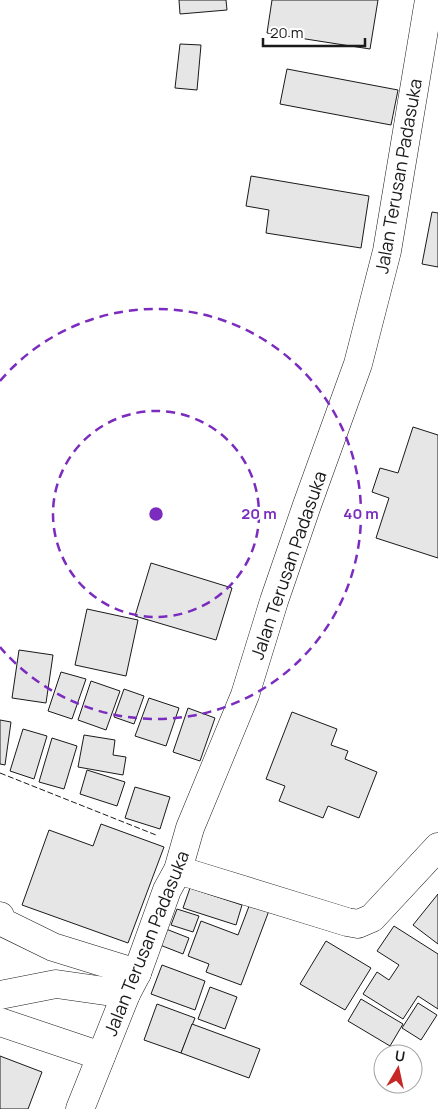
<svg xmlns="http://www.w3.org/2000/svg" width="438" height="1109" font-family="Manrope,sans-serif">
<rect width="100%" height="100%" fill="#fff"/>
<g fill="#e6e6e6" stroke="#1a1a1a">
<polygon points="179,0 226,0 227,10 180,14"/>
<polygon points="272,0 378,0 370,49 267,33"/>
<polygon points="180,44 201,45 197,90 175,88"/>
<polygon points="287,69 398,90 391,125 280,104"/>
<polygon points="251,176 369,196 361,248 266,233 269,210 246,206"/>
<polygon points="432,212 438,213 438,267 422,264"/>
<polygon points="413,427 438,435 438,558 376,538 389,498 372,492 380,468 398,473"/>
<polygon points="151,563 232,588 216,640 135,616"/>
<polygon points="87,609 138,620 126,676 75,665"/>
<polygon points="19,650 53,655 46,703 12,698"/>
<polygon points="61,672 86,679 72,719 48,711"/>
<polygon points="91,681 120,691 106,730 78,720"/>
<polygon points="124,689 144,696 134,724 114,717"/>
<polygon points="149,698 179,708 166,746 135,736"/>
<polygon points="188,708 215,718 200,761 173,752"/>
<polygon points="292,712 337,729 331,745 348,751 345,759 377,772 359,818 328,806 323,818 279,801 285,786 266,779"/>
<polygon points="0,720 11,722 5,765 0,764"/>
<polygon points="23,729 47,736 34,779 10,771"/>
<polygon points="84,735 115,740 113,755 126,757 123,775 78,767"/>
<polygon points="52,738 77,746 64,789 39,782"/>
<polygon points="87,770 125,782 117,806 80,794"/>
<polygon points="135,787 170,797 160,829 125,818"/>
<polygon points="101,824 164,847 128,943 22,905 49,830 93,846"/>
<polygon points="190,888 242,905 236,925 183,908"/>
<polygon points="438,894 438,944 413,925"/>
<polygon points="251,901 270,908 241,985 206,972 209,964 188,956 201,921 238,935"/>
<polygon points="177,909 199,916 193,932 171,925"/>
<polygon points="394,926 438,954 438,1009 418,996 403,1019 363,994 377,972 389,980 399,965 377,951"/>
<polygon points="166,929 189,938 183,954 160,945"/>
<polygon points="326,941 371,968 345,1010 300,984"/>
<polygon points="162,965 205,981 195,1010 151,994"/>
<polygon points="210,987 237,997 225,1029 198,1019"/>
<polygon points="361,999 403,1024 390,1046 348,1021"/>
<polygon points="418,1003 437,1015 421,1040 402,1028"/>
<polygon points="157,1004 195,1018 181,1053 144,1040"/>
<polygon points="192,1024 260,1049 249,1078 181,1053"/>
<polygon points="0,1056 42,1072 28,1109 0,1109"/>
</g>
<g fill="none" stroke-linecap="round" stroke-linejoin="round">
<g stroke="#1a1a1a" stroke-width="29">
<g id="minor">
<polyline points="178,870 347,922 358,924 372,918 438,847"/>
<polyline points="0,916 2,922 53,947 137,973"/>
<polyline points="0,995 56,984 126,994"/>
<polyline points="0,1022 101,1056"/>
<polyline points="80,1109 126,994 137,973 167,890 178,870 190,828 245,695 274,601 307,505 358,364 387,251 429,0"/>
</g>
</g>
<use href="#minor" stroke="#fff" stroke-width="28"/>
<polyline stroke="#1a1a1a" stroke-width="1" stroke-dasharray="6 2.5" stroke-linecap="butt" points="0,773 156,835"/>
</g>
<g fill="none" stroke="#7b2cbf" stroke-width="2.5" stroke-dasharray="9 6">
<circle cx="156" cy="514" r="103"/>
<path d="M0 381A205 205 0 1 1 0 647"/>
</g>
<g text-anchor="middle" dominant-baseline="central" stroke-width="4" stroke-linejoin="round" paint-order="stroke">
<g font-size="18" fill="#1a1a1a" stroke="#fff">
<text transform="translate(398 176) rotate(-80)">Jalan Terusan Padasuka</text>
<text transform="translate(288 565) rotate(-71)">Jalan Terusan Padasuka</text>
<text transform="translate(146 943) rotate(-68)">Jalan Terusan Padasuka</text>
</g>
</g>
<circle cx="156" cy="514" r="8" fill="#7b2cbf" stroke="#fff" stroke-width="2.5"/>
<g font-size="15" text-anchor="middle" font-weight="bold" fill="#7b2cbf" stroke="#fff" stroke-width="4" stroke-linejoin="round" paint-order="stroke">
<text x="259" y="519">20 m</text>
<text x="361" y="519">40 m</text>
</g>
<g transform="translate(398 1069) rotate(9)"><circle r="24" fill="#ffffff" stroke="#a3a3a3"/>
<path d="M0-4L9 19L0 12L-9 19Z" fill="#c62828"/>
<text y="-8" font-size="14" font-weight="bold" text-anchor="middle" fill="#1a1a1a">U</text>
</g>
<path d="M263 38v8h102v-8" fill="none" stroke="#1a1a1a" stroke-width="2.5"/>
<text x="270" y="38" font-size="15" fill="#1a1a1a" stroke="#ffffff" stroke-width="4" paint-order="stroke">20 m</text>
</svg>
